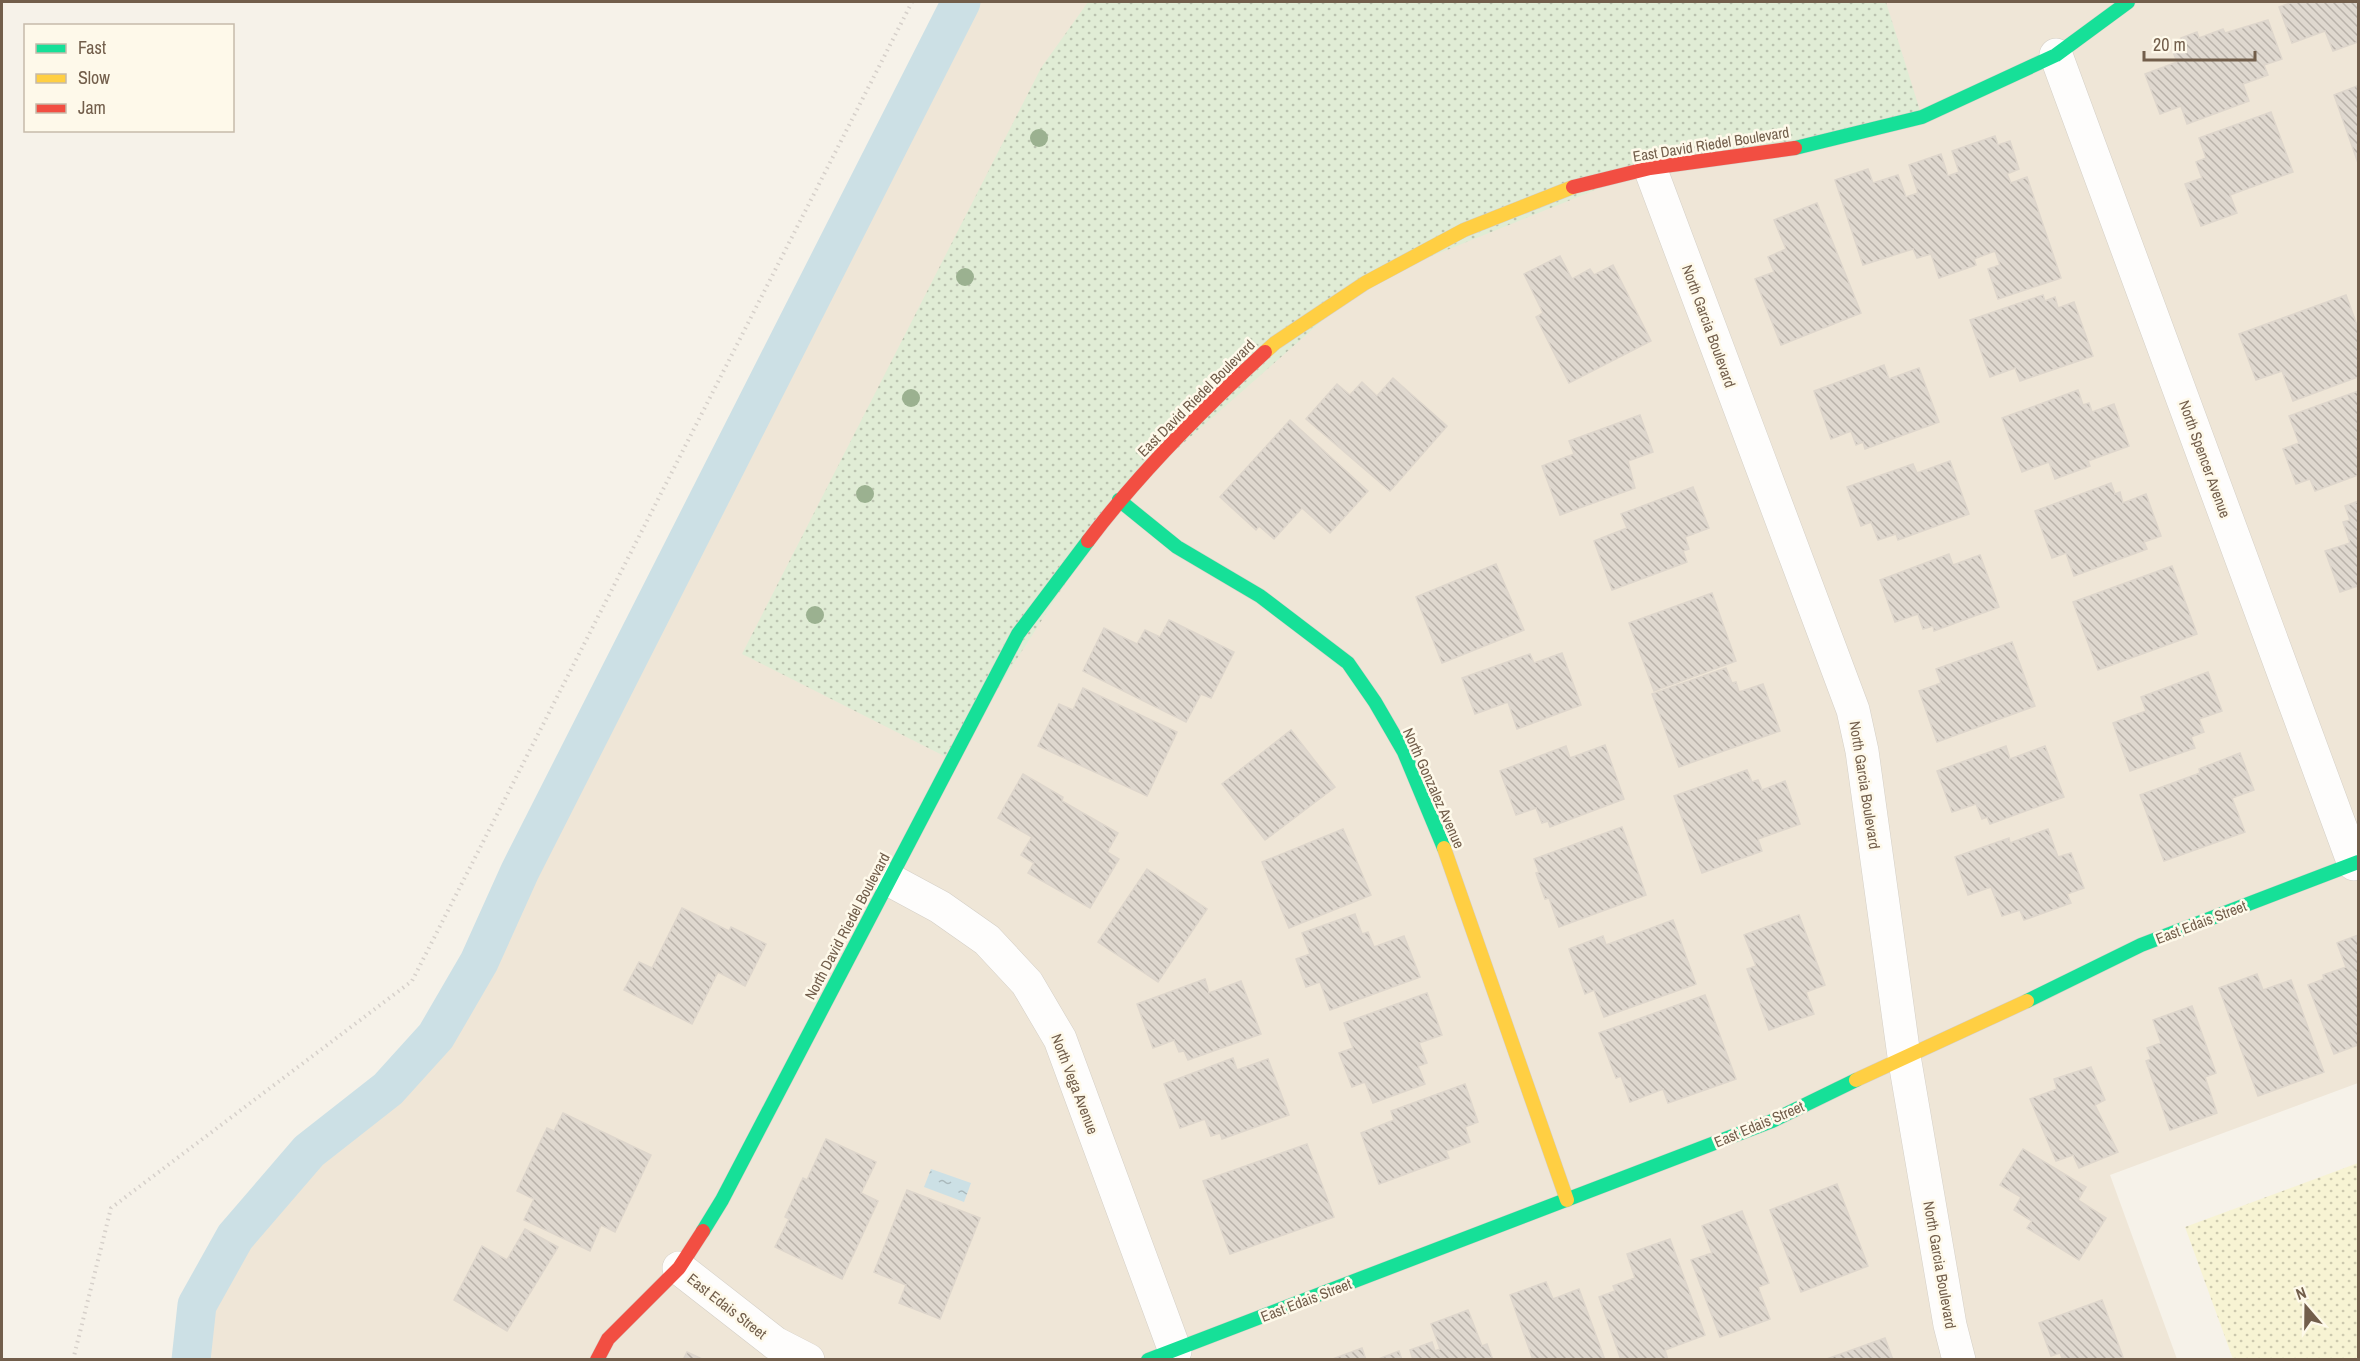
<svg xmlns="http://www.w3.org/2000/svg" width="2360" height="1361" font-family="'Archivo Narrow',sans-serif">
<defs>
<pattern id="sand-dots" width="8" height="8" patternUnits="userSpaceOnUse" patternTransform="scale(1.5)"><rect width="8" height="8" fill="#f7f3d3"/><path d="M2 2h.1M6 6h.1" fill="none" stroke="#ccc8ad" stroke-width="1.8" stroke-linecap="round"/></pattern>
<pattern id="park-dots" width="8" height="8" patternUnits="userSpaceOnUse" patternTransform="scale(1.5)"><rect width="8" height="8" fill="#e0ecd5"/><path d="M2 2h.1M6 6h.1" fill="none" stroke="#bac2af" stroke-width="1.8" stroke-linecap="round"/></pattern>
<pattern id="water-ripples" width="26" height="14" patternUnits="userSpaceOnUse" patternTransform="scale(1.5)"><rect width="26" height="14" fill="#cce0e5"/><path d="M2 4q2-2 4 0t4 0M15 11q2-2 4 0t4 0" fill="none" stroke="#aab9bc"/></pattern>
<pattern id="building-back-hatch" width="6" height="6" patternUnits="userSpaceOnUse" patternTransform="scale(1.5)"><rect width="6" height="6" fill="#dfd8cf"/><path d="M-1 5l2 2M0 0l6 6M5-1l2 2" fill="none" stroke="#b9b2aa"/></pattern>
</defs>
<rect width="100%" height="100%" fill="#f6f2e9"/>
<polygon fill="#efe6d7" points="961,2 2358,2 2358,1083 2110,1175 2177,1359 191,1360 197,1305 235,1237 309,1151 388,1089 436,1036 479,962 520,871"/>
<polygon fill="url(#sand-dots)" points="2358,1163 2358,1359 2233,1359 2185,1227"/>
<polygon fill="url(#park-dots)" points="1088,2 1886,2 1922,117 1650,168 1365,283 1119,500 952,760 742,654 1041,68"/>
<polygon fill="url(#water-ripples)" points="931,1169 971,1183 964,1202 924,1187"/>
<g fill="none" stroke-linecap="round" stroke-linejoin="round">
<polyline stroke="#cce0e5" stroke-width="39" points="191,1360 197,1305 235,1237 309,1151 388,1089 436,1036 479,962 520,871 961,2"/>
</g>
<g fill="url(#building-back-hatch)" stroke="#ded6cc" stroke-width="1.5">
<polygon points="2293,2 2358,2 2358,42 2333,51 2325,31 2292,43 2279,7"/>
<polygon points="2268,20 2282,59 2264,65 2268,75 2243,84 2249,101 2187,124 2181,106 2160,114 2145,74 2177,62 2173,52 2184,47 2181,38 2197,32 2199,38 2223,29 2225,33"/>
<polygon points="2357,86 2358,92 2358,163 2334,95"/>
<polygon points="2271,112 2293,172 2230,195 2237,213 2201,226 2185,184 2202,178 2196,162 2206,158 2199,138"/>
<polygon points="1995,136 1998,145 2010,141 2019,169 2007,174 2011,183 2027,177 2061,278 1998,299 1988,269 2000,265 1995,251 1974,259 1976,265 1939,278 1931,254 1917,258 1913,249 1863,265 1835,180 1868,169 1873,183 1898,175 1906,197 1918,193 1909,165 1941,154 1948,176 1959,172 1952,151"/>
<polygon points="1817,203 1861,313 1781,345 1755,279 1774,272 1768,257 1786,249 1774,220"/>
<polygon points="1560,256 1572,279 1590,269 1594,275 1613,265 1651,341 1569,383 1536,317 1543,313 1524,274"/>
<polygon points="2043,295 2045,301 2055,297 2058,308 2074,302 2093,356 2020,381 2015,368 1990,377 1970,320"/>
<polygon points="2346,295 2358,328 2358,377 2293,401 2282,371 2256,380 2239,334"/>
<polygon points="1884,365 1889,379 1919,368 1939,422 1865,449 1863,442 1856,445 1851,431 1831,439 1814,391"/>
<polygon points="1393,378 1447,426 1390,491 1306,419 1337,384 1350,395 1362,382 1377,396"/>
<polygon points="2078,390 2083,405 2089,403 2092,412 2114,404 2129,446 2088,461 2090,466 2055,479 2049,462 2022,472 2002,418"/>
<polygon points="2358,391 2358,475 2315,491 2310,479 2296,484 2283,449 2299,443 2289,416"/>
<polygon points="1640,415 1653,452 1628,461 1635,488 1560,515 1542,466 1574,454 1569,441"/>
<polygon points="1290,420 1368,491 1330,533 1302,508 1274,539 1259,526 1256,530 1220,497"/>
<polygon points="1950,461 1969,514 1898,540 1896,534 1878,540 1871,522 1861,526 1847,487 1913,464 1917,473"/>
<polygon points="2111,483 2115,494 2120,492 2123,503 2146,494 2161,536 2144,542 2147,549 2074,576 2066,553 2052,558 2035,511"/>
<polygon points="1693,487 1709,528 1685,537 1689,549 1683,551 1687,562 1612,590 1594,541 1627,528 1621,514"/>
<polygon points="2358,501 2358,586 2340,592 2325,551 2350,543 2343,522 2350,520 2345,506"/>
<polygon points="1949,554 1953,565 1980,555 1999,607 1934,631 1933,626 1923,629 1918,614 1895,622 1880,580"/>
<polygon points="1496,564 1524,630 1442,663 1416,597"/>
<polygon points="2172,566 2197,634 2098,670 2073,602"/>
<polygon points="1712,593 1736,661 1654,691 1629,623"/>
<polygon points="1169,620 1234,652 1211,698 1201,694 1186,722 1083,671 1104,628 1137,644 1145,630 1160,637"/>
<polygon points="2012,642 2035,706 1937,742 1919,691 1941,683 1936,669"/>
<polygon points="1562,653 1581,705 1517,729 1508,702 1475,714 1462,678 1530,654 1534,663"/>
<polygon points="1726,668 1732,683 1736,682 1739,692 1763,684 1780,731 1679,767 1652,694"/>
<polygon points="2208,672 2222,711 2199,719 2204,732 2191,737 2195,748 2130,771 2113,723 2146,711 2141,697"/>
<polygon points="1083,688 1177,732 1147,796 1038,746 1059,704 1073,710"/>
<polygon points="1291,730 1335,787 1265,840 1222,784"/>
<polygon points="1605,745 1624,799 1550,827 1548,821 1542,823 1536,808 1516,815 1500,771 1566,746 1570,758"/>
<polygon points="2006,746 2010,759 2045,746 2064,797 1990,824 1987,817 1982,819 1976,804 1952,812 1937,771"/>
<polygon points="2240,753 2254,790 2232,798 2245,832 2164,861 2140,795 2200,773 2199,769"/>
<polygon points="1747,770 1752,782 1758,780 1762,790 1785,781 1800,824 1758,839 1762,851 1702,873 1674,796"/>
<polygon points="1023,774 1063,797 1062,801 1118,833 1107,852 1119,859 1090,908 1028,873 1034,863 1021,855 1032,837 998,818"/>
<polygon points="1622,827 1646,895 1559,927 1549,898 1545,899 1536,873 1539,872 1534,859"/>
<polygon points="1343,829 1371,895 1289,928 1262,862"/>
<polygon points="2048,829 2058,857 2071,853 2084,888 2067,894 2071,903 2024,920 2020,910 2002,916 1991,887 1968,895 1955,857 2009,838 2010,843"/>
<polygon points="1147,869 1207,909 1158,982 1098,942"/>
<polygon points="682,908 729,931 731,927 766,944 745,986 718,972 692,1024 624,990 639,962 652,968"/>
<polygon points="1355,914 1362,934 1368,932 1374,947 1404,936 1420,977 1330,1010 1320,982 1306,987 1296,959 1310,954 1302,933"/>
<polygon points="1799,915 1825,985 1806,992 1814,1014 1769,1030 1747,969 1756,966 1744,935"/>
<polygon points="1673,920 1696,984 1604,1017 1594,990 1585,994 1569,949 1603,936 1606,945"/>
<polygon points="2358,935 2358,1045 2334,1054 2308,985 2324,979 2323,975 2346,967 2337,943"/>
<polygon points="2257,974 2263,990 2291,980 2324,1072 2258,1096 2219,988"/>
<polygon points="1205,979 1209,993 1241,981 1261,1034 1188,1060 1184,1051 1179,1052 1174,1040 1153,1048 1137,1004"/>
<polygon points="1427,993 1442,1035 1419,1043 1427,1063 1418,1066 1425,1084 1373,1103 1365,1082 1352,1087 1339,1053 1353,1048 1344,1023"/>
<polygon points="1705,995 1736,1079 1668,1103 1663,1089 1630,1102 1621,1076 1616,1078 1599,1033"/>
<polygon points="2192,1006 2216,1073 2205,1077 2217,1113 2170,1130 2146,1061 2151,1059 2147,1048 2161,1043 2153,1020"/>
<polygon points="1233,1058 1237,1070 1268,1059 1289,1115 1222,1139 1220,1133 1211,1136 1205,1119 1180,1128 1164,1084"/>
<polygon points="2091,1067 2105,1100 2095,1105 2118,1152 2079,1168 2073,1155 2056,1161 2030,1099 2057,1089 2054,1079"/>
<polygon points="1465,1084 1478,1122 1465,1127 1470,1142 1446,1151 1449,1158 1379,1184 1361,1133 1394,1120 1391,1111"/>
<polygon points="563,1113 651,1155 615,1232 601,1225 590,1251 524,1220 534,1199 517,1191 547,1128 554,1131"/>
<polygon points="826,1139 876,1162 861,1193 878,1201 842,1279 775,1247 789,1219 785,1217 803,1178 807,1180"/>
<polygon points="1307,1144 1334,1217 1230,1254 1203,1181"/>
<polygon points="2023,1149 2086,1187 2078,1200 2106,1218 2079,1260 2027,1228 2032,1221 2014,1210 2021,1197 2000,1185"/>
<polygon points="1837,1184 1868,1266 1801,1292 1770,1210"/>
<polygon points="907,1190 980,1218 940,1319 899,1303 906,1285 874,1272"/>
<polygon points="1742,1211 1769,1283 1758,1287 1770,1319 1720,1337 1691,1260 1712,1253 1702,1226"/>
<polygon points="525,1229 558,1247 507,1331 454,1300 482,1246 507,1260"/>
<polygon points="1670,1239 1705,1335 1665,1350 1668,1360 1621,1360 1599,1297 1615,1291 1613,1286 1635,1278 1627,1254"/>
<polygon points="1546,1282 1553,1299 1579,1289 1605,1360 1533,1360 1510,1295"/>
<polygon points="2102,1300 2123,1357 2116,1360 2063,1360 2060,1353 2051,1356 2039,1323"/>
<polygon points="1468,1310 1482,1346 1487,1344 1493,1360 1413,1360 1410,1350 1432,1342 1435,1351 1440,1349 1431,1324"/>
<polygon points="1885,1338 1893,1360 1824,1360"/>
<polygon points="1362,1348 1366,1360 1330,1360"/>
<polygon points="1399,1351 1402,1360 1376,1360"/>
<polygon points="687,1352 704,1360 683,1360"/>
</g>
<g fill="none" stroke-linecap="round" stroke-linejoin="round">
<g stroke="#d4cfc6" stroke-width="34">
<g id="street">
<polyline points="2056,55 2354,864"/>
<polyline points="1650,168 1853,710 1862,751 1904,1056 1950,1325 1959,1360"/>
<polyline points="890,880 940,907 987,940 1027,983 1060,1039 1175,1351"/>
<polyline points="679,1268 775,1343 808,1360"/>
</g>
</g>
<g stroke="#d5cfc7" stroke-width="15">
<g id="fast">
<polyline points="1795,148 1922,117 2056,55 2128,2"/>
<polyline points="1119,500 1177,547 1260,596 1348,663 1375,702 1404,752 1444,848"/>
<polyline points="2027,1001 2141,945 2358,862"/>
<polyline points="703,1231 722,1200 1018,634 1088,541"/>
<polyline points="1148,1360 1772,1121 1856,1080"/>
</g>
</g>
<g stroke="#d5cfc7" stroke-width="15">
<g id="slow">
<polyline points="1265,352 1275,343 1365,283 1464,230 1573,187"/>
<polyline points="1444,848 1567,1200"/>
<polyline points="1856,1080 2027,1001"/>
</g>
</g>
<g stroke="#d5cfc7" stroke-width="15">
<g id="jam">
<polyline points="1573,187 1650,168 1795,148"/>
<path d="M 1088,541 C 1140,472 1202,410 1265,352"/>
<polyline points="597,1360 608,1339 679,1268 703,1231"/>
</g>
</g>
<polyline stroke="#d6d0ca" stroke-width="4" stroke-dasharray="1.5 4.5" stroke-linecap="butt" points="73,1360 111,1208 412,981 912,2"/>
<use href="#street" stroke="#fefdfc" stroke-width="33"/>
<use href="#fast" stroke="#16e098" stroke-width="14"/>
<use href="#slow" stroke="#ffcf43" stroke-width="14"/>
<use href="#jam" stroke="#f24e42" stroke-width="14"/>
</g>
<g fill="#9bb190">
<circle cx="1039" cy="138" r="9"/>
<circle cx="965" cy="277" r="9"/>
<circle cx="911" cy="398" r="9"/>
<circle cx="865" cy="494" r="9"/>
<circle cx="815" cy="615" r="9"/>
</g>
<g text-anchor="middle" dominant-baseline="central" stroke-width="5" stroke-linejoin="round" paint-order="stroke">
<g font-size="15" fill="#725e4b" stroke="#fef9ea">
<text transform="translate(1711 144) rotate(-9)">East David Riedel Boulevard</text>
<text transform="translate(1709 326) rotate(70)">North Garcia Boulevard</text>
<text transform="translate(1196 398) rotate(-45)">East David Riedel Boulevard</text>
<text transform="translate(2205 459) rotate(70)">North Spencer Avenue</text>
<text transform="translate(1865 785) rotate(81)">North Garcia Boulevard</text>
<text transform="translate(1434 788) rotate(66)">North Gonzalez Avenue</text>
<text transform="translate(2201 922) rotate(-21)">East Edais Street</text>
<text transform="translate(847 926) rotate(-62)">North David Riedel Boulevard</text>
<text transform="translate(1075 1084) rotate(69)">North Vega Avenue</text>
<text transform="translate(1759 1124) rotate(-23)">East Edais Street</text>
<text transform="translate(1940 1265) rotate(80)">North Garcia Boulevard</text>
<text transform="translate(1306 1300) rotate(-21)">East Edais Street</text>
<text transform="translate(727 1306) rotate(38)">East Edais Street</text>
</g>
</g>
<rect width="2360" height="1361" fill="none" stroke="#725e4b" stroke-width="6"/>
<rect x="24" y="24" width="210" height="108" fill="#fef9ea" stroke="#c6bbaa" stroke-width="1.5"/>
<rect x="36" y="44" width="30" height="9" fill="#16e098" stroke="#c6bbaa" stroke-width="1.5"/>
<text x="78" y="54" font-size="18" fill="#725e4b">Fast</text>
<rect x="36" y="74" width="30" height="9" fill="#ffcf43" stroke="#c6bbaa" stroke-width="1.5"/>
<text x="78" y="84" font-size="18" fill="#725e4b">Slow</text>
<rect x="36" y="104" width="30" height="9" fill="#f24e42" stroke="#c6bbaa" stroke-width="1.5"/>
<text x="78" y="114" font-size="18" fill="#725e4b">Jam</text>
<g transform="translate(2306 1307) rotate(340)" stroke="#fef9ea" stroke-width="4.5" paint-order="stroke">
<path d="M0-4.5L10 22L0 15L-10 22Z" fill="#725e4b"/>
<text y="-9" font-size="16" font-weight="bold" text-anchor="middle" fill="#725e4b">N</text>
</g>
<path d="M2144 51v9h111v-9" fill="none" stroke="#725e4b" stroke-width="3"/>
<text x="2153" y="51" font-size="18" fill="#725e4b" stroke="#fef9ea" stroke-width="4.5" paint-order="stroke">20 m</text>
</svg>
